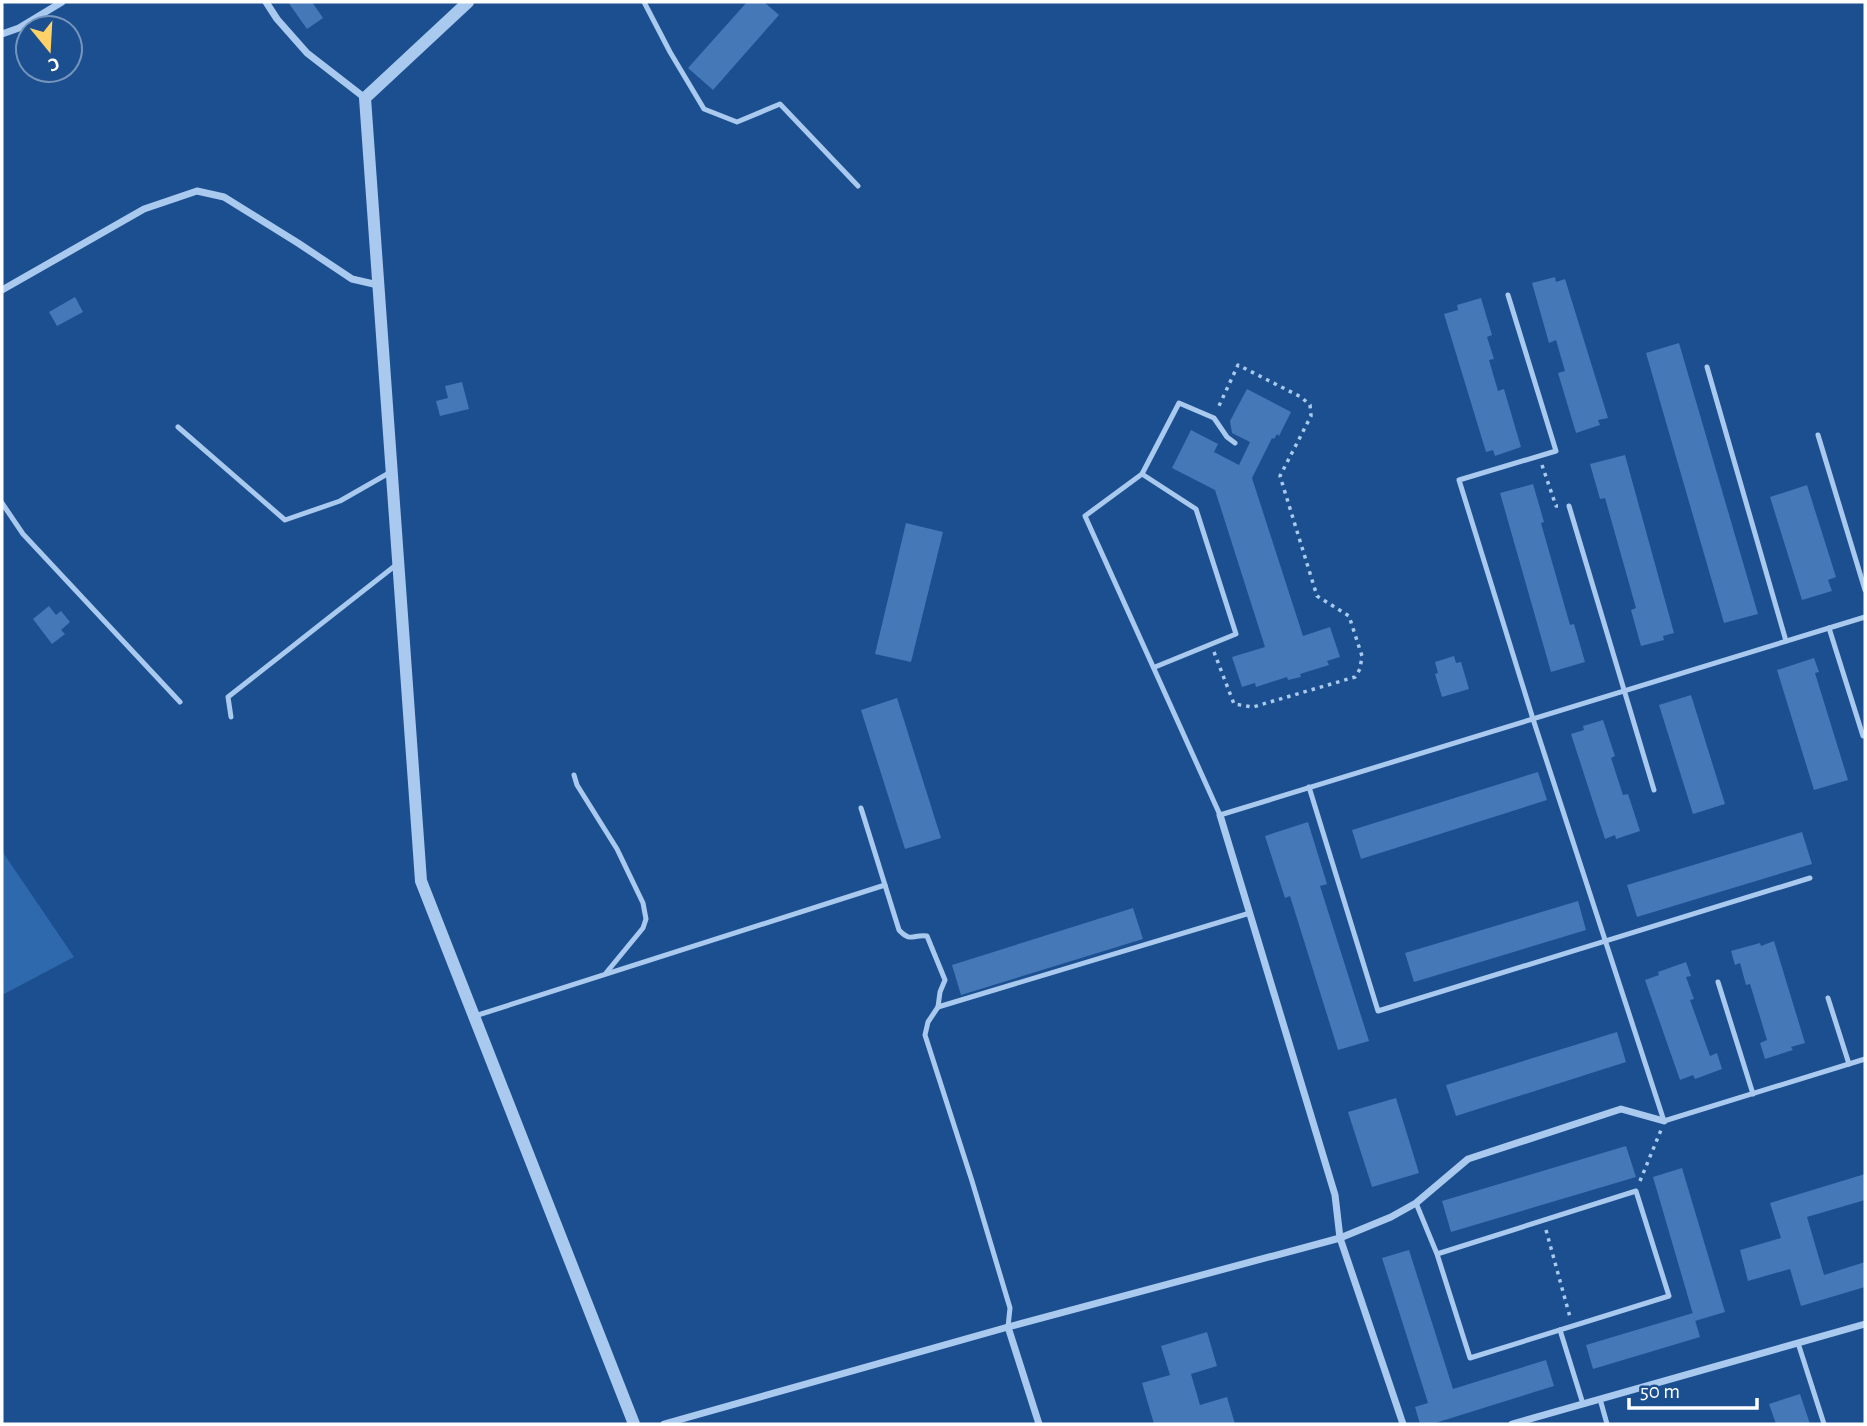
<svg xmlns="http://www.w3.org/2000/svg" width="1867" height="1426" font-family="'Alegreya Sans',sans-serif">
<rect width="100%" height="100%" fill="#1b4f8f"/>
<polygon fill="#2e69ad" points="2,851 74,957 2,995"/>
<g fill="#4478b7">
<polygon points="288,2 312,2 323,18 307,29"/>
<polygon points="747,2 764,2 779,15 713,90 688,68"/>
<polygon points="1555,277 1556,282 1565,279 1608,418 1598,420 1600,425 1576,433 1558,373 1565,371 1556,340 1549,343 1532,283"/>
<polygon points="75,297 83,312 57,326 49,312"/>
<polygon points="1481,298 1492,335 1487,337 1494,359 1489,360 1498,391 1504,389 1521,447 1495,456 1493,450 1486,452 1444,314 1458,310 1457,305"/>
<polygon points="1679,343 1758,614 1724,623 1646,353"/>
<polygon points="462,382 469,409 440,416 436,401 448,398 445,386"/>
<polygon points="1247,389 1291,412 1279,436 1277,434 1274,439 1272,438 1252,478 1303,636 1330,627 1340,657 1327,661 1329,665 1300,674 1301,677 1288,680 1287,677 1256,687 1255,683 1242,687 1232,657 1265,647 1215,490 1172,468 1191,430 1218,444 1214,452 1239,465 1250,442 1232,433 1230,421"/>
<polygon points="1625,455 1674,633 1663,636 1664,640 1641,646 1631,610 1636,608 1605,498 1600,499 1590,464"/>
<polygon points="1533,484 1544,522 1541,523 1570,625 1574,624 1585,662 1551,672 1500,493"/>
<polygon points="1807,485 1836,577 1828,580 1832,591 1802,600 1770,497"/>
<polygon points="906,523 943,532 911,662 875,654"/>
<polygon points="49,606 56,615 61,611 70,622 61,630 65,634 52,644 33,619"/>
<polygon points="1454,656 1456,663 1461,662 1469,689 1442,697 1435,674 1438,673 1435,662"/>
<polygon points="1814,658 1819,672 1815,673 1848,780 1814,790 1777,670"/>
<polygon points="1691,695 1725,804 1693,814 1659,705"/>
<polygon points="897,698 941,838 905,849 861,710"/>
<polygon points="1603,720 1615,756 1611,758 1623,795 1628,794 1640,831 1616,839 1615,835 1605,839 1571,734 1584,730 1583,726"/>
<polygon points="1538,772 1547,800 1361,859 1352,830"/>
<polygon points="1308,822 1327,884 1320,886 1369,1041 1338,1050 1290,896 1285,898 1265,836"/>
<polygon points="1802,832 1812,864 1637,917 1627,885"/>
<polygon points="1578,901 1586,930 1414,982 1405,953"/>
<polygon points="1133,908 1143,939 961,995 952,965"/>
<polygon points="1774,941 1805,1043 1791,1047 1793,1050 1765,1059 1760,1043 1767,1040 1750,984 1746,985 1740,963 1735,965 1731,951 1760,943 1761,946"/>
<polygon points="1686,962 1691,976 1686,977 1694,999 1690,1000 1710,1056 1717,1053 1722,1069 1695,1079 1693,1075 1680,1080 1645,980 1659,975 1658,972"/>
<polygon points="1617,1032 1626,1062 1456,1116 1446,1085"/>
<polygon points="1396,1098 1419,1173 1372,1187 1348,1112"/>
<polygon points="1626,1146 1636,1177 1451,1232 1442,1201"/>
<polygon points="1682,1168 1725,1312 1695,1321 1653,1177"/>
<polygon points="1865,1174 1865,1200 1807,1217 1824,1275 1865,1262 1865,1287 1801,1306 1790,1269 1748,1281 1740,1250 1781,1238 1770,1203"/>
<polygon points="1409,1250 1453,1389 1546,1360 1554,1386 1432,1424 1420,1424 1415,1407 1428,1403 1382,1258"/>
<polygon points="1693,1313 1700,1337 1593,1369 1586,1345"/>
<polygon points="1207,1332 1217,1366 1191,1374 1200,1405 1227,1397 1235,1424 1154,1424 1142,1383 1170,1375 1161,1346"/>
<polygon points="1800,1394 1810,1424 1776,1424 1769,1404"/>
</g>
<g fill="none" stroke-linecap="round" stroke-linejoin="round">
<g stroke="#a9c9ee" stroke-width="3.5" stroke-dasharray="3.5 5" stroke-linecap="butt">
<polyline points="1542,465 1556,506 1558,506"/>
<polyline points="1214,652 1234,704 1253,707 1355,677 1360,669 1362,656 1349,616 1317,596 1280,476 1311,416 1310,405 1301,397 1238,365 1218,408"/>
<polyline points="1640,1181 1661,1130"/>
<polyline points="1546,1230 1570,1317"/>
</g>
<g stroke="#a9c9ee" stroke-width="5">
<polyline points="644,2 670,52 704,109 737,122 780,104 858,186"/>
<polyline points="1508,295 1556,451 1459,480 1533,719 1664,1121 1865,1059"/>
<polyline points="1707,367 1786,641"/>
<polyline points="178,427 285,520 340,501 389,473"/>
<polyline points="1818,435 1865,590"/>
<polyline points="1235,443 1227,437 1214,418 1179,403 1142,474 1085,516 1220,815 1865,617"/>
<polyline points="1142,474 1196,509 1236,634 1155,667"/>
<polyline points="2,503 23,534 180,702"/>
<polyline points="1569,506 1654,790"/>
<polyline points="1829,628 1863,736"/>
<polyline points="231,717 228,697 396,565"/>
<polyline points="574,775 577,785 617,849 643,903 646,919 643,928 606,973"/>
<polyline points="1309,787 1378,1011 1810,878"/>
<path d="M 861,808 L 899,930 C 911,943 913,934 927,936 L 945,980 L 940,992 L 938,1007 L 928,1022 L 925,1035 L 972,1181 L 1010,1308 L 1008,1327"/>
<polyline points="1718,982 1753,1094"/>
<polyline points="1828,998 1849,1064"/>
<polyline points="938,1007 1250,913"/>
<polyline points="475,1016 885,885"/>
<polyline points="1416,1203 1437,1254 1470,1358 1669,1296 1636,1191 1437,1254"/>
<polyline points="1560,1330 1583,1404"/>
<polyline points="1798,1343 1824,1424"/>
<polyline points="1600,1399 1607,1424"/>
</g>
<g stroke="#a9c9ee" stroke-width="7">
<polyline points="266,2 277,19 307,53 365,98"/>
<polyline points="2,34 19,28 62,2"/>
<polyline points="2,290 144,209 197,191 224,197 298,243 352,279 378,285"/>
<polyline points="1220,815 1335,1195 1340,1238 1403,1424"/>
<polyline points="1008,1327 1039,1424"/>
<polyline points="664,1424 1008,1327 1340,1238 1391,1217 1416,1203 1468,1159 1621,1109 1664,1121"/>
<polyline points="1512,1424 1865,1324"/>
</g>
<polyline stroke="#a9c9ee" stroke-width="12" points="468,2 365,98 421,881 634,1424"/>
</g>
<rect width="1867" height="1426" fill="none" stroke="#ffffff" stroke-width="7"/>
<g transform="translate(49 49) rotate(162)"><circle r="33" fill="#1b4f8f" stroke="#7695bc" stroke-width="2"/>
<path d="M0-5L12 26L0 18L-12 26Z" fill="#ffd166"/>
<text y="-10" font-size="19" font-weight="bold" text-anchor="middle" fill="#ffffff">С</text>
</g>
<path d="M1629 1398v10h128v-10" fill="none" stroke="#ffffff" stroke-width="3.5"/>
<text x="1640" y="1398" font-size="21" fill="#ffffff" stroke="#1b4f8f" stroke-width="5" paint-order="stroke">50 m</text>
</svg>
